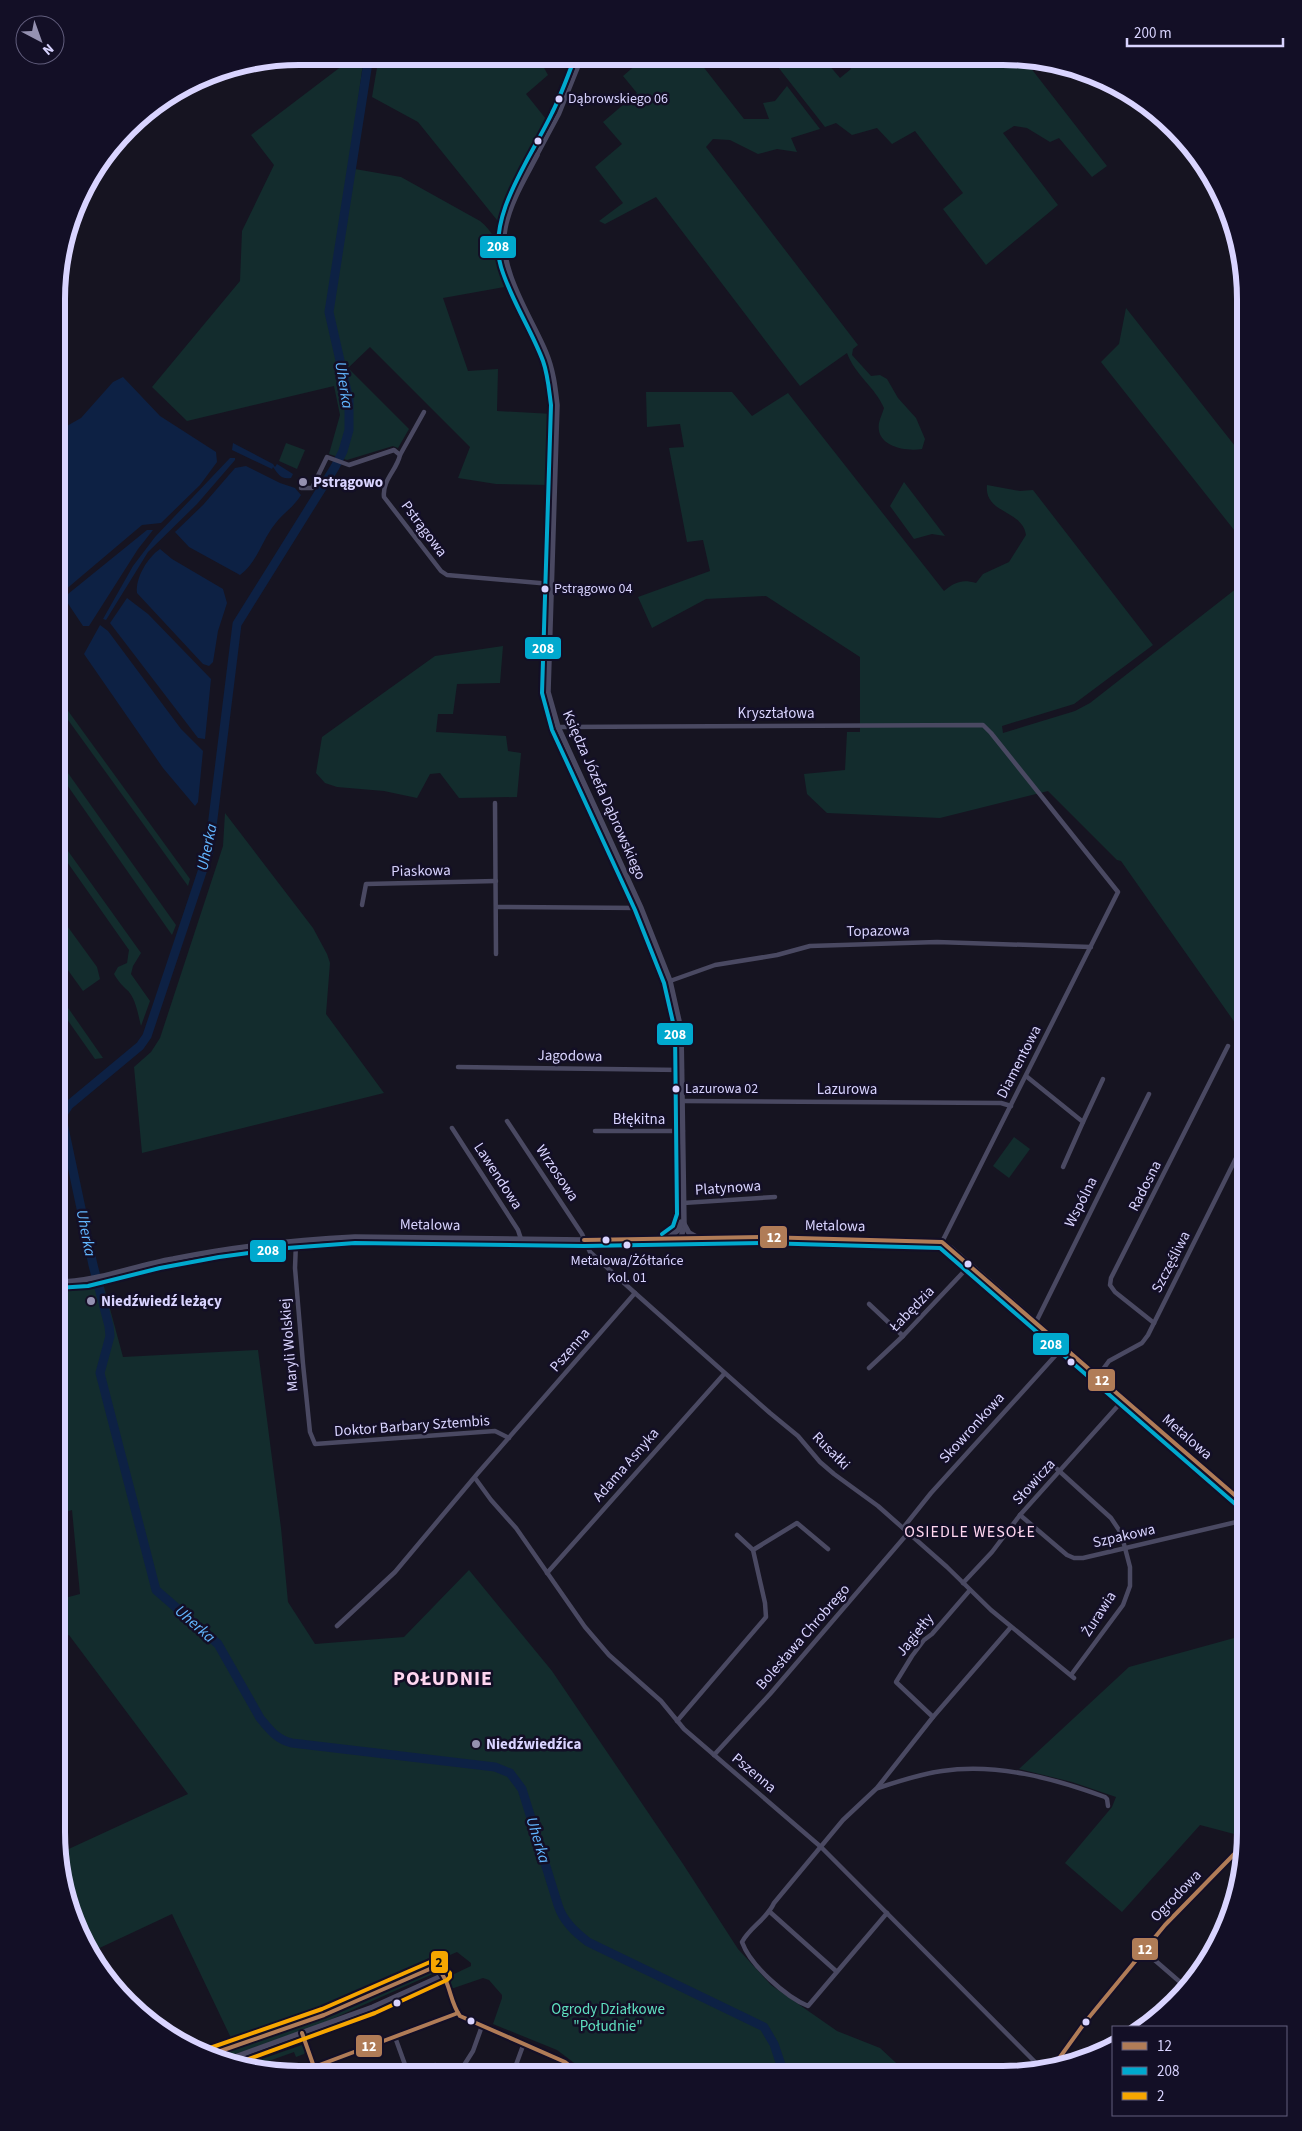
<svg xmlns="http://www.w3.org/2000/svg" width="1302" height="2131" font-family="'Source Sans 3',sans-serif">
<rect width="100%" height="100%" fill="#161421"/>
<g fill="#132c2d">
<path d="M 355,56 L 364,56 L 349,168 L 401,177 L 480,221 C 500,237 504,262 510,286 L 443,298 L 468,371 L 498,369 L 497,411 L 553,414 L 550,485 L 496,484 L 458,478 L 470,447 L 370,347 L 348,368 L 409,429 L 398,448 L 393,446 L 347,460 L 329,454 L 340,415 L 334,386 L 187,421 L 152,387 L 240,281 L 242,231 L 274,165 L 251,135 Z"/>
<polygon points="379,56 538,57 548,75 526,94 550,124 513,189 501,225 418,122 372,97"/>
<path d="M 645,57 L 702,57 L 698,60 L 744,119 L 769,119 L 763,103 L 775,101 L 787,86 L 820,129 L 791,138 L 797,152 L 777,149 L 758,154 L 730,140 L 713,139 L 706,147 L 858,345 L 853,349 L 852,355 L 871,376 L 880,375 L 887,379 L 898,398 L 916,418 L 925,439 L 922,449 C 905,452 875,446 879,423 C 880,418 883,412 884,408 C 875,387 855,375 847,353 L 800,386 L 656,197 L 605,224 L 599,221 L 623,203 L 595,167 L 622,144 L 603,122 L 637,93 L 623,76 Z"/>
<polygon points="771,58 823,58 840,78 851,69 843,58 1023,58 1107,166 1092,177 1059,138 1050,142 1027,128 1014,126 1003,133 1058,205 986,265 943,209 963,193 915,131 892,144 877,128 852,135 836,123 825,127"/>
<polygon points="1126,308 1246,460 1246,545 1101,362 1119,344"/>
<path d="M 646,392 L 732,392 L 752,416 L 788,393 L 944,591 C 955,582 962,579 976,583 L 983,574 L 1009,562 L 1026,535 C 1022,509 984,514 987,485 L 1020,491 L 1033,490 L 1153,645 L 1074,704 L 1002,726 L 1003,733 L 1075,711 L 1090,703 L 1246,581 L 1245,1037 L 1121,861 L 1117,860 L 1048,791 L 940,818 L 827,813 L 807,794 L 804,774 L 845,770 L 847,732 L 860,732 L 860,657 L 766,596 L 706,599 L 652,628 L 638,597 L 710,571 L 703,540 L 687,542 L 669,448 L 684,447 L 680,424 L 647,427 Z"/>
<polygon points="286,443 305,450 297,469 279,461"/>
<polygon points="904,482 945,536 932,534 914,539 890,506"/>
<polygon points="503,646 500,683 457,684 453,714 438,714 436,732 506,736 508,751 521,753 517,797 459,798 440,773 430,774 417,798 384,791 337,787 325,783 316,773 322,737 435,656"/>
<polygon points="58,697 190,879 188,886 58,706"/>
<polygon points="58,759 176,925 172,935 58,772"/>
<polygon points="225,813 313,928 327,954 330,963 326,1014 384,1093 142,1153 134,1067 151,1052 160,1038 223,846"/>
<path d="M 58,837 L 141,953 L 133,966 L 131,974 L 150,1001 L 141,1026 C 138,1015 136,997 126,989 C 121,984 118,981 114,974 L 118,967 L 127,963 L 129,950 L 58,849 Z"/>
<polygon points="57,912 97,967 100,979 83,991 57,955"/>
<polygon points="57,992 103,1058 95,1059 57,1005"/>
<polygon points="1014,1137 1030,1149 1009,1178 993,1166"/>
<polygon points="103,1283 123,1357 258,1350 281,1528 288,1602 315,1644 404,1637 469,1570 552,1671 683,1864 738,1949 771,1985 837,2031 880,2048 908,2074 589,2074 557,2050 493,2024 502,1998 502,1995 489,1980 483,1978 451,1989 449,1980 452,1975 471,1966 471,1963 457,1952 383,1984 372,1992 340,2006 202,2054 199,2052 199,2050 231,2038 172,1914 91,1952 75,1924 60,1853 188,1794 69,1635 57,1639 57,1600 80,1594 72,1510 57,1515 57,1290 92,1286"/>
<polygon points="1245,1635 1245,1839 1242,1843 1238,1835 1200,1825 1122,1912 1065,1863 1112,1807 1116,1797 1072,1782 1019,1769 1129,1667"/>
<polygon points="432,1971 435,1973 323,2023 219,2060 210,2057 317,2020"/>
<polygon points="435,1983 444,1985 398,2007 306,2040 310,2034 394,2002 399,2003 400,2000"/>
<polygon points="294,2039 302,2043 238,2065 228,2062"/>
<polygon points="302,2045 305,2052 304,2054 296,2057 294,2052 249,2068 242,2066"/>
</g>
<g fill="#0d2144">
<polygon points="123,377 160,416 216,452 217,462 200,485 161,523 142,525 58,596 58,431 81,418 113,382"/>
<path d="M 233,443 L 273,464 L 275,467 L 277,464 L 293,474 L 291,478 C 280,480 277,472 273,467 L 272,469 L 232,450 Z"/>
<polygon points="230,458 235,458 235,460 197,504 148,552 106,620 103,619 133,566 155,537"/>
<path d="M 246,466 L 280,483 L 295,488 L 301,495 C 294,507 283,513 275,524 C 262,540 257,563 240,575 L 189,547 L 175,532 L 203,505 L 235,468 Z"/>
<polygon points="147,530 153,530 138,549 89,626 83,626 67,602 68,594"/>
<path d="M 160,549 L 172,559 L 223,589 L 227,603 L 218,631 L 213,662 L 209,666 L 203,664 L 137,593 C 135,578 148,557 160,549 Z"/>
<polygon points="127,598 148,614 211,679 205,739 198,738 110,623"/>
<polygon points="100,625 108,631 181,729 203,751 198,802 195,806 163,768 84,654"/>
</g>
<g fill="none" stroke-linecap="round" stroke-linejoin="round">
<path stroke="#0d2144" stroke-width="9" d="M 369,56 L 329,312 L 349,400 L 349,430 L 343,451 L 335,467 L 237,624 L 209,851 L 147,1036 L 140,1046 L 69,1105 L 63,1114 L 63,1123 L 93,1265 L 109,1326 L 110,1336 L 100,1373 L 156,1590 L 218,1644 L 260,1718 C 269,1729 277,1740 292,1743 L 495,1767 L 510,1773 L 522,1789 L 558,1905 C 563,1921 575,1932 588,1942 L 764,2027 L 774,2044 L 784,2074"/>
<g stroke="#4a4962" stroke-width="4.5">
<polyline points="537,155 559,114 582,57"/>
<polyline points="400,455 424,412"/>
<path d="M 301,488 L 312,488 L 327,457 L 349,465 L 394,450 L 400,455 C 397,470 382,480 384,497 L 441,571 L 447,575 L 551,584"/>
<polyline points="558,727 983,725 991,733 1118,892 942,1242"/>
<polyline points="495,803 496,954"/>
<polyline points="362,905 366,884 496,881"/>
<polyline points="497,907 641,908"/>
<polyline points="670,981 715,965 777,955 810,946 937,942 1091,947"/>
<polyline points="458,1067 682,1070"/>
<polyline points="1026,1076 1083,1122 1063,1167"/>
<polyline points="682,1101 1001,1103 1011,1106"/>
<polyline points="1083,1122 1103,1079"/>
<polyline points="452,1128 518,1230 521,1239"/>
<polyline points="595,1131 683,1131"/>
<polyline points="683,1203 775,1197"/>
<polyline points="296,1242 295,1268 303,1364 310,1432 315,1444 495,1431 509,1438"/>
<polyline points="635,1293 770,1413 798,1436 820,1462 834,1474 878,1506 947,1567 991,1610 1074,1678"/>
<polyline points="869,1304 903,1336"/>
<polyline points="1036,1322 1149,1094"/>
<polyline points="1154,1323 1115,1292 1110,1285 1111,1278 1228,1046"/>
<polyline points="869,1368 903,1336 970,1265"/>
<polyline points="1098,1376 1109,1361 1142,1343 1148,1335 1245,1140"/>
<polyline points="1057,1469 1111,1518 1121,1533 1125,1548 1130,1567 1130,1586 1123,1605 1071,1675"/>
<polyline points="475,1478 491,1500 516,1528 585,1627 609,1655 661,1701 684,1729 821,1847 1040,2067"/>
<polyline points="1020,1515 1067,1555 1074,1558 1083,1558 1245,1520"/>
<polyline points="903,1528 931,1493 1064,1346"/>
<polyline points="753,1550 797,1523 828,1549"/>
<polyline points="547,1573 724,1374"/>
<polyline points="963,1583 992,1552 1020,1515 1124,1399"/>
<polyline points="337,1626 395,1572 478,1473 635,1293 590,1252 582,1234 507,1121"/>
<polyline points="933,1717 896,1682 912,1656 924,1640 932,1634 970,1590"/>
<polyline points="677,1721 766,1617 765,1603 753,1550 737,1535"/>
<polyline points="714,1755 770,1694 908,1533"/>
<path d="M 878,1788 C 899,1781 920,1774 942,1771 C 997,1763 1053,1778 1105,1797 L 1107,1799 L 1108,1806"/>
<polyline points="770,1912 836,1971"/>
<path d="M 887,1913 L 808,2006 C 786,1997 750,1965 742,1942 C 750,1927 767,1919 774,1903 L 843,1820 L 877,1788 L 933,1717 L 1011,1627"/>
<path d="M 1143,1950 L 1180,1982 C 1192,1981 1198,1971 1206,1962"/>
<polyline points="302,2033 315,2073"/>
<polyline points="395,2037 408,2073"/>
<polyline points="435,2065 438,2073"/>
<polyline points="295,2073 458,2013"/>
<polyline points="459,2073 473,2051 482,2026"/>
<polyline points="513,2073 524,2043"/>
<polyline points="560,2074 565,2062"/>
</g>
<g stroke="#4a4962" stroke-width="5.5">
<path d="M 537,155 C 525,178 510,202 505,228 C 497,269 531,317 546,353 C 553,370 555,387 557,405 L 548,692 L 558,727 L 641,908 L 670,981 L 681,1030 L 684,1224 L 681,1239"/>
<polyline points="684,1224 689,1233 698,1238"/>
<polyline points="667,1239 678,1230 681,1222"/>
<path d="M 57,1282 C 97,1282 133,1266 173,1259 C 232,1247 295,1240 355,1237 L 584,1240 L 761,1237 L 934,1241 L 942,1242 L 951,1248 L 1245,1504"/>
<path d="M 206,2056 L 324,2015 L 432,1968 L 437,1968 C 452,1979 448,2003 460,2016 L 565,2062 L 581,2074"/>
<polyline points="224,2061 373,2007 444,1975"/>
<polyline points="1055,2064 1086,2021 1165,1925 1245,1843"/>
</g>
<g stroke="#130f26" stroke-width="8">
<g id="bus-1">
<polyline points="584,1240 761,1237 942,1242 1245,1504"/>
<polyline points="302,2033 314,2067 458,2013"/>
<path d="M 206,2056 L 324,2015 L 432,1968 L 437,1968 C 451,1981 449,2001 460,2016 L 565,2062 L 580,2074"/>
<polyline points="1055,2064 1086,2021 1165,1925 1245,1843"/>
</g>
</g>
<g stroke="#130f26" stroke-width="8">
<g id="bus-2">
<path d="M 575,57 C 568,76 561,95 552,113 C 531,158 486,216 501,267 C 511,300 531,329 543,361 C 548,375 549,390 551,405 L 542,693 L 552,730 L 635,910 L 664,983 L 675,1031 L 677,1214 L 673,1226 L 662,1234"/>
<polyline points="57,1288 88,1286 160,1268 219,1257 287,1248 355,1243 584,1246 761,1243 940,1248 1241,1509"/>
</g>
</g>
<g stroke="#130f26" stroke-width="8">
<polyline id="bus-3" points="204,2050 322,2009 430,1962 440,1962 450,1973 450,1977 447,1980 375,2013 235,2064"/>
</g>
<use href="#bus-1" stroke="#b07c57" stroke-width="4"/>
<use href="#bus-2" stroke="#00a9ce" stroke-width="4"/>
<use href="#bus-3" stroke="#f7a600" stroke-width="4"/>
</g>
<g fill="#d9d4ff" stroke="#130f26" stroke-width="2">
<circle cx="559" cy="99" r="4.5"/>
<circle cx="538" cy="141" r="4.5"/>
<circle cx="545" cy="589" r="4.5"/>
<circle cx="676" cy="1089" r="4.5"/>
<circle cx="606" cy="1240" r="4.5"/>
<circle cx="627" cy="1245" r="4.5"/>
<circle cx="968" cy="1264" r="4.5"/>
<circle cx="1071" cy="1362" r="4.5"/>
<circle cx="397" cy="2003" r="4.5"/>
<circle cx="471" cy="2021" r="4.5"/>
<circle cx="1086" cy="2022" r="4.5"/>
</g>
<g fill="#9591b1" stroke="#130f26" stroke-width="2">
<circle cx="303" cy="482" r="5"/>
<circle cx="91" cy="1301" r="5"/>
<circle cx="476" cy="1744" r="5"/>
</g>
<g text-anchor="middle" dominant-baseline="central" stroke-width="5" stroke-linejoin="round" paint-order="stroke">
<g font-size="14" fill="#d9d4ff" stroke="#130f26" text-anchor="start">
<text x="568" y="99">Dąbrowskiego 06</text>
<text x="554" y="589">Pstrągowo 04</text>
<text x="685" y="1089">Lazurowa 02</text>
<text x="627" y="1261" text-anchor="middle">Metalowa/Żółtańce<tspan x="627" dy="17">Kol. 01</tspan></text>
</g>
<g font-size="15" font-weight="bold" fill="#d9d4ff" stroke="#130f26" text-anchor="start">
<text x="313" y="482">Pstrągowo</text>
<text x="101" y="1301">Niedźwiedź leżący</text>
<text x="486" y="1744">Niedźwiedźica</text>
</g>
<g font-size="15" fill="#d9d4ff" stroke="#130f26">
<text transform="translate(424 529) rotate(53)">Pstrągowa</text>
<text x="776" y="713">Kryształowa</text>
<text transform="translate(604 795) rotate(66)">Księdza Józefa Dąbrowskiego</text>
<text transform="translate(421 871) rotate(-1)">Piaskowa</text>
<text transform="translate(878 931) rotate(-1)">Topazowa</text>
<text transform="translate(570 1056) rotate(1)">Jagodowa</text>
<text transform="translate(1019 1062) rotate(-63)">Diamentowa</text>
<text x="847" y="1089">Lazurowa</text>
<text x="639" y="1119">Błękitna</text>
<text transform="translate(557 1173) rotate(56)">Wrzosowa</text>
<text transform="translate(498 1176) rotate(57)">Lawendowa</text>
<text transform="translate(1145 1186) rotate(-63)">Radosna</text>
<text transform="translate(728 1188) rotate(-4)">Platynowa</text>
<text transform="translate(1081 1202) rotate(-63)">Wspólna</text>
<text transform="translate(430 1225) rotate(1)">Metalowa</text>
<text transform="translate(835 1226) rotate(1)">Metalowa</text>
<text transform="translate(1171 1262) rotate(-63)">Szczęśliwa</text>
<text transform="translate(912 1309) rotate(-46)">Łabędzia</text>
<text transform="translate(289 1345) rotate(-95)">Maryli Wolskiej</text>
<text transform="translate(570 1350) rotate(-49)">Pszenna</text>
<text transform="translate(412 1426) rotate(-4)">Doktor Barbary Sztembis</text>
<text transform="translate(972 1428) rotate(-48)">Skowronkowa</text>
<text transform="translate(1187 1437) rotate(41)">Metalowa</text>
<text transform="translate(831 1451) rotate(45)">Rusałki</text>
<text transform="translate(626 1465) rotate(-49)">Adama Asnyka</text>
<text transform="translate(1034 1482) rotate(-48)">Słowicza</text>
<text transform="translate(1124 1536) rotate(-13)">Szpakowa</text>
<text transform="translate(1099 1614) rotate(-57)">Żurawia</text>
<text transform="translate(915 1635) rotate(-51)">Jagiełły</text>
<text transform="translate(803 1637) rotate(-49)">Bolesława Chrobrego</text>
<text transform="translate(754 1773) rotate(40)">Pszenna</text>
<text transform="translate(1176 1896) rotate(-46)">Ogrodowa</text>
</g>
<g font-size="15" fill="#5fe0c0" stroke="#130f26">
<text x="608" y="2009">Ogrody Działkowe<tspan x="608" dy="17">"Południe"</tspan></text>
</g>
<g font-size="16" font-style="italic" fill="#62b6ff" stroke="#130f26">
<text transform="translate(344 385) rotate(81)">Uherka</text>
<text transform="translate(207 847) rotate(-78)">Uherka</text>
<text transform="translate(86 1233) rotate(79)">Uherka</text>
<text transform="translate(195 1624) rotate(41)">Uherka</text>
<text transform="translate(538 1840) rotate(73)">Uherka</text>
</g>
<g font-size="16" letter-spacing="1" fill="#ffd6f0" stroke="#130f26">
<text x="970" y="1532">OSIEDLE WESOŁE</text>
</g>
<g font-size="20" font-weight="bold" letter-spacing="1" fill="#ffd6f0" stroke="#130f26">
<text x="443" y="1679">POŁUDNIE</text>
</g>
</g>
<path d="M0 0H1302V2131H0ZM299 65H1003A234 234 0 0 1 1237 299V1832A234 234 0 0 1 1003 2066H299A234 234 0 0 1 65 1832V299A234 234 0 0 1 299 65Z" fill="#130f26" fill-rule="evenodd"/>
<path fill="none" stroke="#d9d4ff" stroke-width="6" d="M299 65H1003A234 234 0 0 1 1237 299V1832A234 234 0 0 1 1003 2066H299A234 234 0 0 1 65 1832V299A234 234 0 0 1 299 65Z"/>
<g stroke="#130f26" stroke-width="2">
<rect x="479" y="235" width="38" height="24" rx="5" fill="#00a9ce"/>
<rect x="524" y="636" width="38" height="24" rx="5" fill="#00a9ce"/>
<rect x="656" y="1022" width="38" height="24" rx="5" fill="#00a9ce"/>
<rect x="759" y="1225" width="29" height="24" rx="5" fill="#b07c57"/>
<rect x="249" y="1239" width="38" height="24" rx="5" fill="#00a9ce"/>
<rect x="1032" y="1332" width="38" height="24" rx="5" fill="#00a9ce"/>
<rect x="1087" y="1368" width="29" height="24" rx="5" fill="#b07c57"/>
<rect x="1131" y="1937" width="28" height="24" rx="5" fill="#b07c57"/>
<rect x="430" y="1950" width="19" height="24" rx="5" fill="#f7a600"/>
<rect x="355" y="2034" width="28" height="24" rx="5" fill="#b07c57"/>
</g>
<g font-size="14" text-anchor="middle" font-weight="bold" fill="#fff">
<text x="498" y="251">208</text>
<text x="543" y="653">208</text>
<text x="675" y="1039">208</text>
<text x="774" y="1242">12</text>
<text x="268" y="1255">208</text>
<text x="1051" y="1349">208</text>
<text x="1102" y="1385">12</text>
<text x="1145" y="1954">12</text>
<text x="369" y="2051">12</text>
</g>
<g font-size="14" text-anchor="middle" font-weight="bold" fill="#111">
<text x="439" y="1967">2</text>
</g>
<rect x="1112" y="2026" width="175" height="90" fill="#130f26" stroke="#625e7d"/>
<rect x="1122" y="2042" width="25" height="8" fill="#b07c57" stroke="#625e7d"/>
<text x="1157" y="2051" font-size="15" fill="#d9d4ff">12</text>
<rect x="1122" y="2067" width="25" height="8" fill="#00a9ce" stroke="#625e7d"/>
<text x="1157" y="2076" font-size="15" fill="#d9d4ff">208</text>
<rect x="1122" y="2092" width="25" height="8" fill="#f7a600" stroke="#625e7d"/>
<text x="1157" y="2101" font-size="15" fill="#d9d4ff">2</text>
<g transform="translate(40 40) rotate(139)"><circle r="24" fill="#130f26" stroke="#625e7d"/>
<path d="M0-4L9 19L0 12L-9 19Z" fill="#9591b1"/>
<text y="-8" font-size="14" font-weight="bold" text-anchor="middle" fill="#d9d4ff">N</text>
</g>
<path d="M1127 38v8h156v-8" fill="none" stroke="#d9d4ff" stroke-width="2.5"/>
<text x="1134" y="38" font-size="15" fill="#d9d4ff" stroke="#130f26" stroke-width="4" paint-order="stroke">200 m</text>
</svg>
